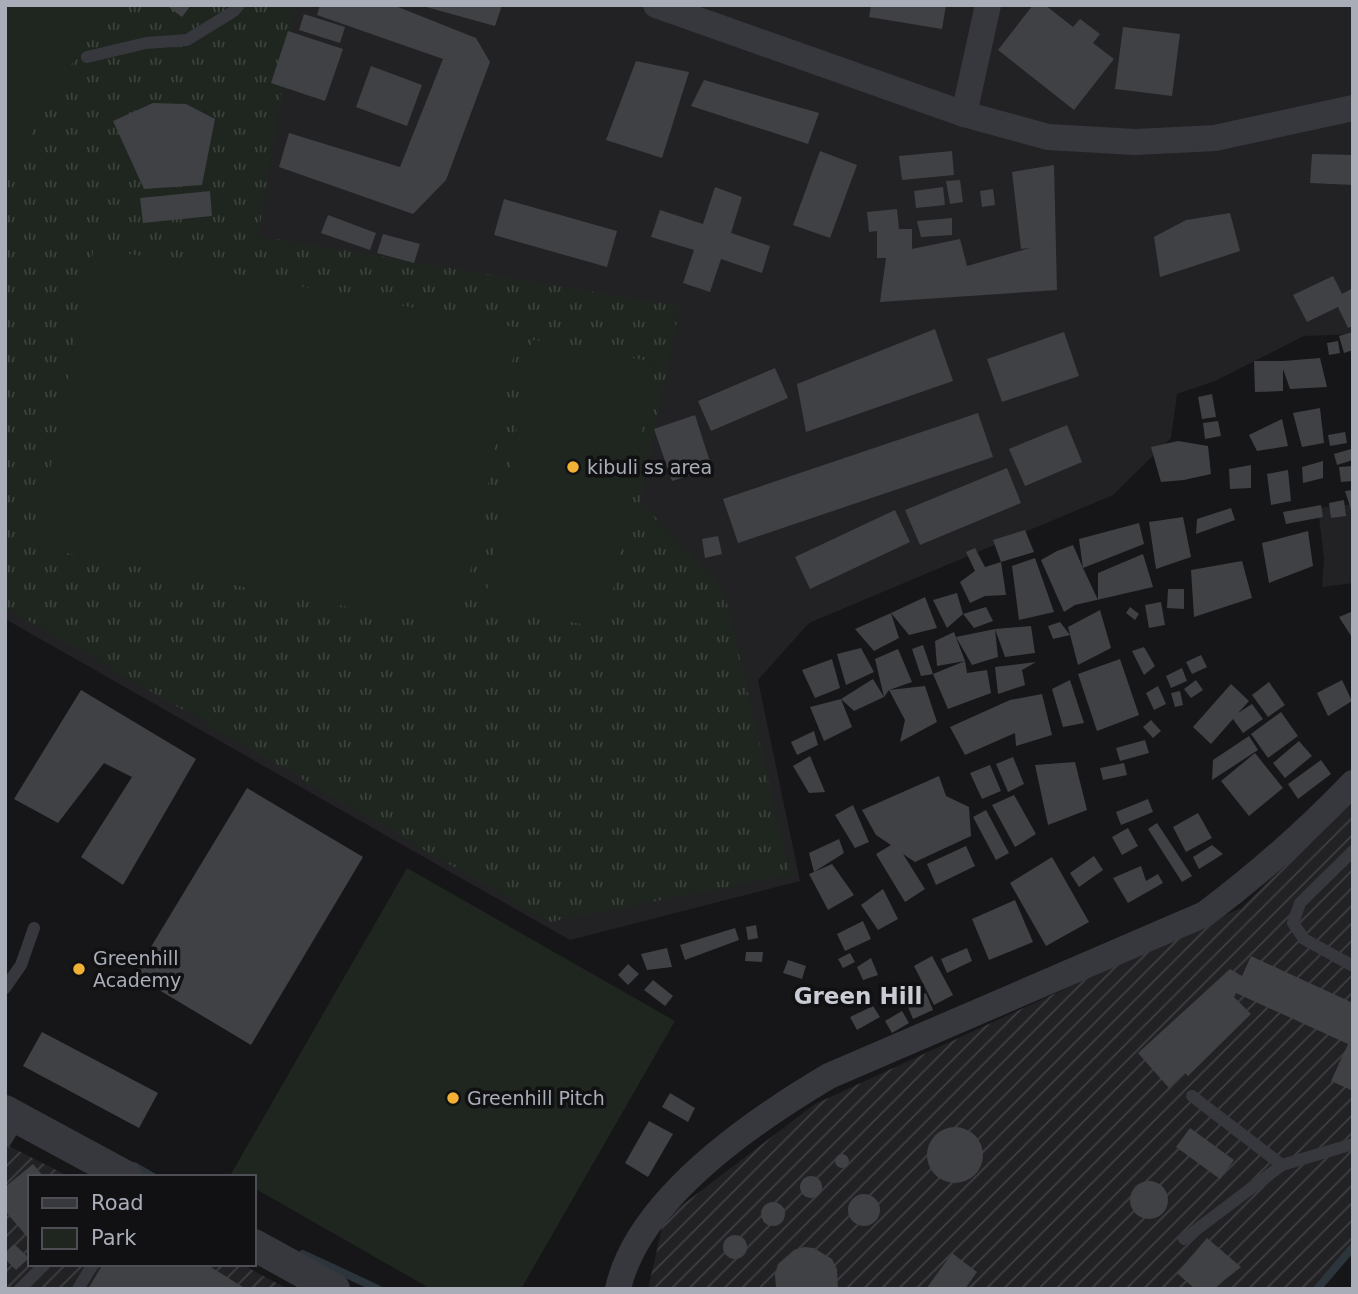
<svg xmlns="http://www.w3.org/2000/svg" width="1358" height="1294" font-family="'DejaVu Sans',sans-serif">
<defs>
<pattern id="industrial-furrows" width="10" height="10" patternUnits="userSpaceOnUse" patternTransform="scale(1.75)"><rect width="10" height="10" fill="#222225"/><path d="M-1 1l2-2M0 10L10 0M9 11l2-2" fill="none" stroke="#3f3f43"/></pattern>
<pattern id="grass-tufts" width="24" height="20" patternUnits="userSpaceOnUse" patternTransform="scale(1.75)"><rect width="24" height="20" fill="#1e261f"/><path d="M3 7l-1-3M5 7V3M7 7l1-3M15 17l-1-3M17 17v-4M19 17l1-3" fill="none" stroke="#3c433d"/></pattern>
</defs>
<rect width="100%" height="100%" fill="#161618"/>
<g fill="#222225">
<polygon points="5,5 1353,5 1353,334 1304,336 1215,381 1177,394 1171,438 1113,495 809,623 758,680 800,881 570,940 5,619"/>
<polygon points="1353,504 1353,583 1322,587 1324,559 1318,508"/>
</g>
<g fill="url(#industrial-furrows)">
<polygon points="1353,797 1353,1248 1318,1289 648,1289 664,1219 815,1104 1241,908"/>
<polygon points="9,1146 70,1177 30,1177 30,1264 241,1264 288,1289 5,1289 5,1153"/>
</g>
<polygon fill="url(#grass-tufts)" points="5,5 296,5 258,236 680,306 640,501 724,590 790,875 549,922 5,607"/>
<g fill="#1e261f">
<polygon points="5,5 106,5 5,178"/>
<polygon points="94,247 519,328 459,628 35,547"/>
<polygon points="533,340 655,362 606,628 484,607"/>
<polygon points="407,868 675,1021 521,1289 431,1289 254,1188 254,1177 235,1177 231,1174"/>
</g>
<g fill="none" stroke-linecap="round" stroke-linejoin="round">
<g stroke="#2c353c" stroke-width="8">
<polyline points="134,1166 153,1177"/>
<polyline points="303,1254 378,1289"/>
<polyline points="1317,1289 1353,1247"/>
</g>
</g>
<g fill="#404145">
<polygon points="166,5 191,5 182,17"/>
<polygon points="320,5 393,5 476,38 490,62 446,180 413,214 279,167 289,133 400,167 443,59 317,15"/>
<polygon points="419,5 502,5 495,26"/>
<polygon points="871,5 946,5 942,29 869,17"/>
<polygon points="1033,5 1045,5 1073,27 1080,19 1100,34 1093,43 1114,59 1074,110 998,50"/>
<polygon points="304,14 345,27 340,43 299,30"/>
<polygon points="1123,27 1180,34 1172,96 1115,89"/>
<polygon points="288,31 343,49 325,101 271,83"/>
<polygon points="636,61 689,72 662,158 606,140"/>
<polygon points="371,66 422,85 407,126 356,107"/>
<polygon points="704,80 819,113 808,144 691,106"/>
<polygon points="153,103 186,104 215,119 202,185 144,189 113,121"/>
<polygon points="820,151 857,165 830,238 793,225"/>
<polygon points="952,151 954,175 902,180 899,156"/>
<polygon points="1312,154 1353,155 1353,185 1310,183"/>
<polygon points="1054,165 1057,290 880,302 886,258 877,258 877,231 869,232 867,212 897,209 899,229 912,229 912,249 960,239 967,266 1030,248 1021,249 1012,172"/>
<polygon points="960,180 963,202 950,204 946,181"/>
<polygon points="715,187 742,197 731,233 770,246 762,273 721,259 710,292 683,283 694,250 651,237 660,210 703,224"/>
<polygon points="943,187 945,205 916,208 914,191"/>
<polygon points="993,189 995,205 982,207 980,191"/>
<polygon points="210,191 212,216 143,223 140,198"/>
<polygon points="504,199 617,231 607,267 494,235"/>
<polygon points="1230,213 1240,251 1160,277 1154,237 1186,220"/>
<polygon points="328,215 376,233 370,250 321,233"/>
<polygon points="952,218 952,235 921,237 917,221"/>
<polygon points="383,234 420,244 414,263 377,253"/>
<polygon points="1333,276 1342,294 1353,288 1353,326 1348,328 1338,307 1307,322 1293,295"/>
<polygon points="935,329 953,381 806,432 797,384"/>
<polygon points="1064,332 1079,376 1002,402 987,359"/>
<polygon points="1353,332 1353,350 1344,353 1339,336"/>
<polygon points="1338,341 1340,353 1329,355 1327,343"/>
<polygon points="1320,358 1327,387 1290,389 1283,369 1283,391 1255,392 1254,361 1283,361"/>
<polygon points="775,368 788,398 711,431 698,401"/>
<polygon points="1212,394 1216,417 1202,419 1198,397"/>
<polygon points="1320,408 1324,443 1302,447 1293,413"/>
<polygon points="978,413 993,457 738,543 723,499"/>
<polygon points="695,415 712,468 672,481 654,429"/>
<polygon points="1282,419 1288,446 1257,451 1249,435"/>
<polygon points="1218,421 1221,436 1205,439 1203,423"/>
<polygon points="1067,425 1082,462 1025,486 1009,449"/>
<polygon points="1345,432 1347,443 1330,446 1328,435"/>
<polygon points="1178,441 1208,446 1211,474 1184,480 1161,482 1151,447"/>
<polygon points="1351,449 1353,460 1337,465 1334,454"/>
<polygon points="1323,461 1323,478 1303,483 1302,467"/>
<polygon points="1251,465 1251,488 1230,489 1229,469"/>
<polygon points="1353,466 1353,481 1341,482 1339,467"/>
<polygon points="1007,468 1021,503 920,545 905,510"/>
<polygon points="1288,470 1291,501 1271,505 1267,474"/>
<polygon points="1353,490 1353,513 1352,513 1345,491"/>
<polygon points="1344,500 1346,516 1331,518 1329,503"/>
<polygon points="1321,505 1323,517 1286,524 1283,512"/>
<polygon points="1231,508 1235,520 1196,534 1197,519"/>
<polygon points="895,510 910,542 810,589 795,557"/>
<polygon points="1183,517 1191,557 1156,569 1149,522"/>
<polygon points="1139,523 1144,544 1083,568 1098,600 1098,573 1143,554 1153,587 1075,605 1064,612 1041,560 1057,551 1073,545 1083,568 1079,539"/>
<polygon points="1025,530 1034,552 1001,562 993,540"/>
<polygon points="1308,531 1313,566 1269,583 1262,543"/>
<polygon points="718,536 722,554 705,558 702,539"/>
<polygon points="975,548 985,567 1001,562 1006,595 985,596 970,603 960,582 975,571 966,552"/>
<polygon points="1035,558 1054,612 1019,620 1012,566"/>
<polygon points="1242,561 1252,598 1194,617 1191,570"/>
<polygon points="1168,589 1184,589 1184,609 1167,608"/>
<polygon points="957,593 963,614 947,628 933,600"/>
<polygon points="925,597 937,628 909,635 891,613"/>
<polygon points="1161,602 1165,625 1149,628 1145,605"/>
<polygon points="986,607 993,621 974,628 963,614"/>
<polygon points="1130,607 1139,614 1135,620 1126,613"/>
<polygon points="1100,610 1111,648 1078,665 1068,627"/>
<polygon points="1353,611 1353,639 1339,617"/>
<polygon points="891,613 899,638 874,651 855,629"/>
<polygon points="1060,622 1070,635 1053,639 1048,626"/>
<polygon points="1031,626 1035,653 1005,657 995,629 998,657 972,665 956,637 995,629"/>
<polygon points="954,632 965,661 937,666 935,641"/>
<polygon points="923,645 933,674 965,661 967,673 987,670 991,693 948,709 933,674 921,676 912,649"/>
<polygon points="1144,647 1155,666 1144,675 1132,651"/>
<polygon points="861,648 874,672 846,685 837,654"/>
<polygon points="898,649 912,682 889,690 925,686 937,722 900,742 905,720 889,690 884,697 875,659"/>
<polygon points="1201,655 1207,667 1192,674 1186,662"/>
<polygon points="832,659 840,688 815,698 802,670"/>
<polygon points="1120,659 1139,715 1097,731 1078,674"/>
<polygon points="1036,662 1022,670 1025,685 998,694 995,667"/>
<polygon points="1182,668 1187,681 1171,688 1166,676"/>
<polygon points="873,679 884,697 854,711 841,699"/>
<polygon points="1070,680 1084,723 1063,727 1052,689"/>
<polygon points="1196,680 1203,690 1191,698 1184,689"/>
<polygon points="1342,680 1352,701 1328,716 1317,693"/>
<polygon points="1269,682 1285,705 1268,717 1252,695"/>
<polygon points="1231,684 1249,701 1238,713 1252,704 1263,719 1243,733 1233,719 1211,744 1193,727"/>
<polygon points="1158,686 1166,704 1154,710 1146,693"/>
<polygon points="81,690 196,759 123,885 81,857 132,777 104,763 58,823 14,799"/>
<polygon points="1180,691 1183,705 1175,707 1171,693"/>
<polygon points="1042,694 1052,735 1016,746 1015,733 965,755 950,727 1010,700"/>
<polygon points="841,699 852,727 824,741 810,707"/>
<polygon points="1281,712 1298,736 1268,758 1251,734"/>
<polygon points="1151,720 1161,731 1153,738 1143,727"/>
<polygon points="814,731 818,745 797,755 791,742"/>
<polygon points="1249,736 1258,750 1212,780 1213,760"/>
<polygon points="1145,740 1149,753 1120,761 1116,748"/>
<polygon points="1299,741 1312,756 1285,778 1273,763"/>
<polygon points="1255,753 1283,788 1249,816 1221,781"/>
<polygon points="810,756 825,792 809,793 793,766"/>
<polygon points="1013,757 1024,784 1008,792 996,764"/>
<polygon points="1321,760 1331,774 1298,799 1288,784"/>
<polygon points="1075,762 1087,810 1048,825 1035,765"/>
<polygon points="1124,763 1127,775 1103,780 1100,768"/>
<polygon points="990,765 1001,791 982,799 970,773"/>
<polygon points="939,776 946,796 969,807 971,836 915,862 903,854 925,889 905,902 876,854 891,845 876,835 862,810"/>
<polygon points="247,788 363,857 251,1045 134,975"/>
<polygon points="1014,795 1036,834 1015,847 992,805"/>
<polygon points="1148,799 1153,812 1121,825 1116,812"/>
<polygon points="853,805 869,842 855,848 835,815"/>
<polygon points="986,810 1009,853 996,860 973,817"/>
<polygon points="1198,813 1212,838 1186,852 1173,827"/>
<polygon points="1157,823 1192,876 1182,882 1148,829"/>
<polygon points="1128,828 1138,846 1122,855 1112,837"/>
<polygon points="839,839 844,853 814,872 832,864 854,895 828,910 809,874 814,872 809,853"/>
<polygon points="1212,845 1223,854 1199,869 1193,857"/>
<polygon points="966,846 975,866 936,885 927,864"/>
<polygon points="1094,856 1103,870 1079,887 1070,873"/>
<polygon points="1052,857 1089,922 1046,946 1010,883"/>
<polygon points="1141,866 1146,881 1158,874 1163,883 1128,903 1113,878"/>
<polygon points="883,889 898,919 878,930 861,905"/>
<polygon points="1015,900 1033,942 989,960 972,919"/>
<polygon points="863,921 871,939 845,951 837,934"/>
<polygon points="756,925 758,938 748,940 746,927"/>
<polygon points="735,928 739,940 685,960 680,945"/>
<polygon points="667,948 672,967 647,970 641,954"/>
<polygon points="967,948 972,961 947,973 941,959"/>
<polygon points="746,952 763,952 762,962 745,961"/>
<polygon points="850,953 855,962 843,968 838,959"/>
<polygon points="932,956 953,995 934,1005 914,966"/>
<polygon points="1251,956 1353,1003 1353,1091 1331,1081 1348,1044 1236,993 1234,997 1251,1014 1188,1076 1185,1073 1169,1088 1138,1053 1230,969 1242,976"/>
<polygon points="871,958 878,975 863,980 857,967"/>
<polygon points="788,960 806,966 802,979 783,973"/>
<polygon points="628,964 639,974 628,985 618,975"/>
<polygon points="653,980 673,996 665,1006 644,990"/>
<polygon points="926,993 933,1010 913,1019 906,1002"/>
<polygon points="873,1006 880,1017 857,1030 850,1017"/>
<polygon points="902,1011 909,1023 892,1033 885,1021"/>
<polygon points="42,1032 158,1093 139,1128 23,1066"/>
<polygon points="670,1093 695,1108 688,1122 662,1107"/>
<polygon points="649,1121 673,1134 648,1177 625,1163"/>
<circle cx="955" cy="1155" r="28"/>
<polygon points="1190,1128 1234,1160 1220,1179 1176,1147"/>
<circle cx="842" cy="1161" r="7"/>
<polygon points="33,1164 44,1177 30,1177 30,1240 5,1211 5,1187"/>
<circle cx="811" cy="1187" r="11"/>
<circle cx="1149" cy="1200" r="19"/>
<circle cx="864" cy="1210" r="16"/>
<circle cx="773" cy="1214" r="12"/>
<circle cx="735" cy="1247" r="12"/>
<polygon points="1207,1238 1241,1267 1213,1289 1195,1289 1177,1273"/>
<polygon points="14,1244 29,1258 16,1270 5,1259 5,1253"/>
<polygon points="804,1247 814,1248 832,1259 837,1269 838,1289 776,1289 775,1274 778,1264 794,1250"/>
<polygon points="952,1253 977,1272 965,1289 926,1289"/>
<polygon points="103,1264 206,1264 246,1289 88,1289"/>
</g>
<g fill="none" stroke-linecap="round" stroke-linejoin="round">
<g stroke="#37383d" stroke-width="12">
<polyline points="87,57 146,43 187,40 234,11 239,5"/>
<polyline points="1353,851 1300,903 1293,923 1304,939 1353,966"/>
<polyline points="5,988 21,965 34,928"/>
<polyline points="1192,1096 1282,1165"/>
<polyline points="5,1142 19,1120"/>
<polyline points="1184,1239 1282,1165 1353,1144"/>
<polyline points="20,1289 45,1264"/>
<polyline points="78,1289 93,1264"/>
</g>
<g stroke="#37383d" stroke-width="26">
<polyline points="656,5 964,114 1048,137 1135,142 1215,138 1353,108"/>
<polyline points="964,114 988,5"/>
<path d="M 618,1289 C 638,1199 753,1121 829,1076 L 1205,914 C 1258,874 1307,831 1353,783"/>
</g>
<g stroke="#37383d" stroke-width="32">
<polyline points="5,1111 127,1177"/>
<polyline points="254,1245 334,1289"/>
</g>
</g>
<g fill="#f2b134" stroke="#111113" stroke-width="2.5">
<circle cx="573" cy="467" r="7"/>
<circle cx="79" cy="969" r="7"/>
<circle cx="453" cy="1098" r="7"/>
</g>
<g text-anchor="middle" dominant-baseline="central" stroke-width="7" stroke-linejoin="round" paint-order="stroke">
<g font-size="19" fill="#a8adb8" stroke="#111113" text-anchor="start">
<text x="587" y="467">kibuli ss area</text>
<text x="93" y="958">Greenhill<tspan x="93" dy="22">Academy</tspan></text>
<text x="467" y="1098">Greenhill Pitch</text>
</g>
<g font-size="23" font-weight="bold" fill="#c9ccd4" stroke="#111113">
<text x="858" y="996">Green Hill</text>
</g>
</g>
<rect width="1358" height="1294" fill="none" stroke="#a8adb8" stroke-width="14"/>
<rect x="28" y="1175" width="228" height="91" fill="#111113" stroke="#4d4f55" stroke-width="2"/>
<rect x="42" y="1198" width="35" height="10" fill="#37383d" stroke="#4d4f55" stroke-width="2"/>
<text x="91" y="1210" font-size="21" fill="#a8adb8">Road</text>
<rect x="42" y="1228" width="35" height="21" fill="#1e261f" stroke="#4d4f55" stroke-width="2"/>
<text x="91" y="1245" font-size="21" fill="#a8adb8">Park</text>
</svg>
